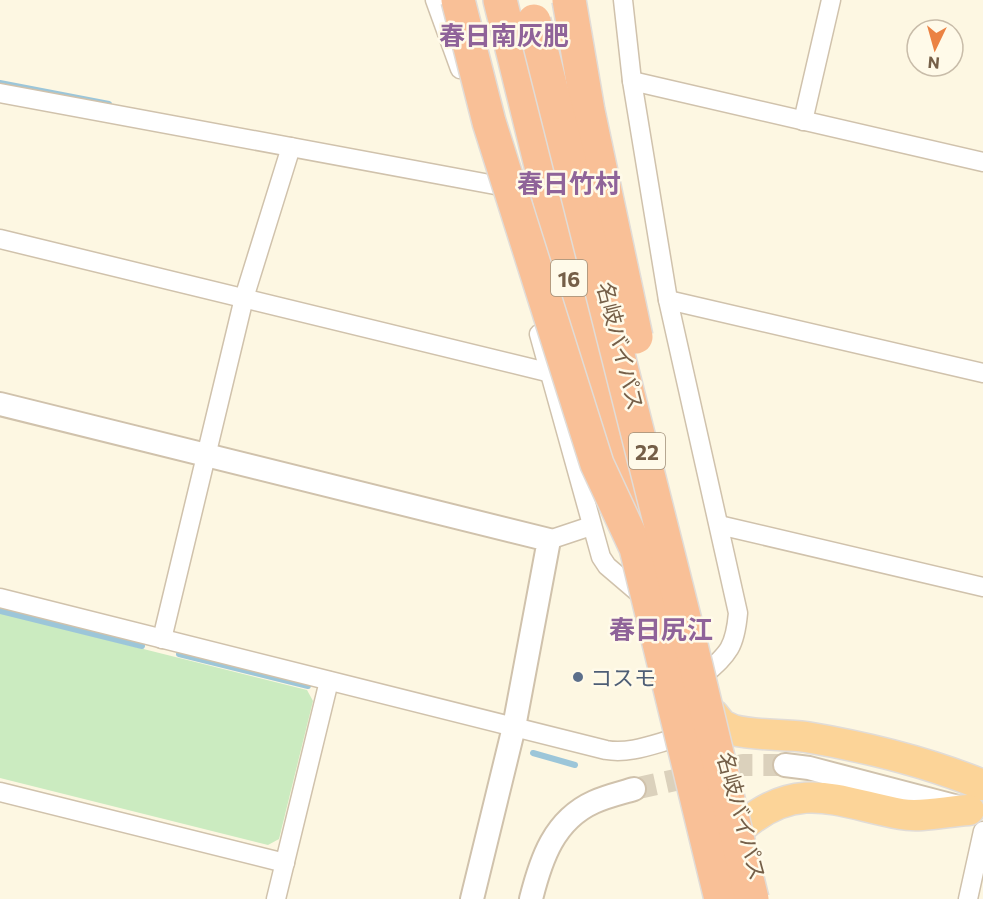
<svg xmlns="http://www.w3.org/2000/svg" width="983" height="899" font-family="Commissioner,'Noto Sans JP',sans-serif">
<rect width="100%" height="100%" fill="#fdf7e2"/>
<polygon fill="#cbebc0" points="0,613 307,690 313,701 279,839 268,845 0,778"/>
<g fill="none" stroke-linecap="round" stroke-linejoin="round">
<g stroke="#9cc6d9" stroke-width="6">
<polyline points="0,83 109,104"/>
<polyline points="0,611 142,646"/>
<polyline points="179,654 308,686"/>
<polyline points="533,753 575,765"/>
</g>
<polyline stroke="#dbd1bc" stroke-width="22" stroke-dasharray="22 11" stroke-linecap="butt" points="634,789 743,765 785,765"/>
<g stroke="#d0c2ac" stroke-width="21">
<g id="minor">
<polyline points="435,0 460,69"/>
<path d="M 623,0 L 632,81 L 668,300 L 738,613 C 735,647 729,653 704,675"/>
<polyline points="632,81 983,162"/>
<polyline points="0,93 495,185"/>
<polyline points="803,121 831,0"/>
<polyline points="0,239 551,373"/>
<polyline points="668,300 983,373"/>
<polyline points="539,334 601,557 607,566 641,595"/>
<polyline points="719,525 983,587"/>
<polyline points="549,540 591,526"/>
<path d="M 0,598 L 606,750 C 629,754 651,745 673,739"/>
<polyline points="162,639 244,298 291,147"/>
<polyline points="0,792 285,863"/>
<polyline points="276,899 329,681"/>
<polyline points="968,899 983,831"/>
</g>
</g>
<g stroke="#d0c2ac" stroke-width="26">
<g id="tertiary">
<polyline points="0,404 549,540 514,727 472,899"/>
<polyline points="785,765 809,768 958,807"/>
<path d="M 531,899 C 541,859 554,820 594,802 C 607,796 621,793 634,789"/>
</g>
</g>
<g stroke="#e1dcd7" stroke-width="33">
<g id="trunk">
<path d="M 714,715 L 722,725 L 733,730 C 757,736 782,734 806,737 C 866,747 927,762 983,785"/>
<path d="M 744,825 C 799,778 840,803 901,814 C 921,818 948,811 969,810"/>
</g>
</g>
<g stroke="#e1dcd7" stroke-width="36">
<polyline id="motorway" points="500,0 625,505"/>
</g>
<use href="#minor" stroke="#fff" stroke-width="18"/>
<use href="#tertiary" stroke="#fff" stroke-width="22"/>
<use href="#trunk" stroke="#fcd498" stroke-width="30"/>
<use href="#motorway" stroke="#f9c097" stroke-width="33"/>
<g stroke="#e1dcd7" stroke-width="36" stroke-linecap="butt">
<g id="motorway-bridge">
<polyline points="458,0 489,122 597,464 636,548 721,899"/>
<polyline points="569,0 588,111 636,337"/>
<polyline points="534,21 690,641 752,899"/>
</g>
</g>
<use href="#motorway-bridge" stroke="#f9c097" stroke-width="33"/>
</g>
<circle fill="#5c6f8a" stroke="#fffae9" stroke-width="2" cx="578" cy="677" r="6"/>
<g text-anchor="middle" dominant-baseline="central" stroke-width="5" stroke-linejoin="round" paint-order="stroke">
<g fill="#fffae9" stroke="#9e8e78" stroke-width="1.5">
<rect x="551" y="260" width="36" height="36" rx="4.5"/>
<rect x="629" y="433" width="36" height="36" rx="4.5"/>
</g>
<g font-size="21" font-weight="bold" fill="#755f48">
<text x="569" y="278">16</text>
<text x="647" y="451">22</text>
</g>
<g font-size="22" fill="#755f48" stroke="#fffae9">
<text transform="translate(621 346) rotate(76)">名岐バイパス</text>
<text transform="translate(742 816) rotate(75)">名岐バイパス</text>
</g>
<g font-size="22" fill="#4e5e75" stroke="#fffae9" text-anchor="start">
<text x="590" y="677">コスモ</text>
</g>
<g font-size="26" font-weight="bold" fill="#8f6399" stroke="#fffae9">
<text x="504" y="34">春日南灰肥</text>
<text x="569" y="182">春日竹村</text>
<text x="661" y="628">春日尻江</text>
</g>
</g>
<g transform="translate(935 48) rotate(185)"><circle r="28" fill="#fffae9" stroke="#c8bca9" stroke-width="1.5"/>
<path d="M0-4.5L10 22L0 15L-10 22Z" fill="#eb8243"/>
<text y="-9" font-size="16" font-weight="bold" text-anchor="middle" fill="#755f48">N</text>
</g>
</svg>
